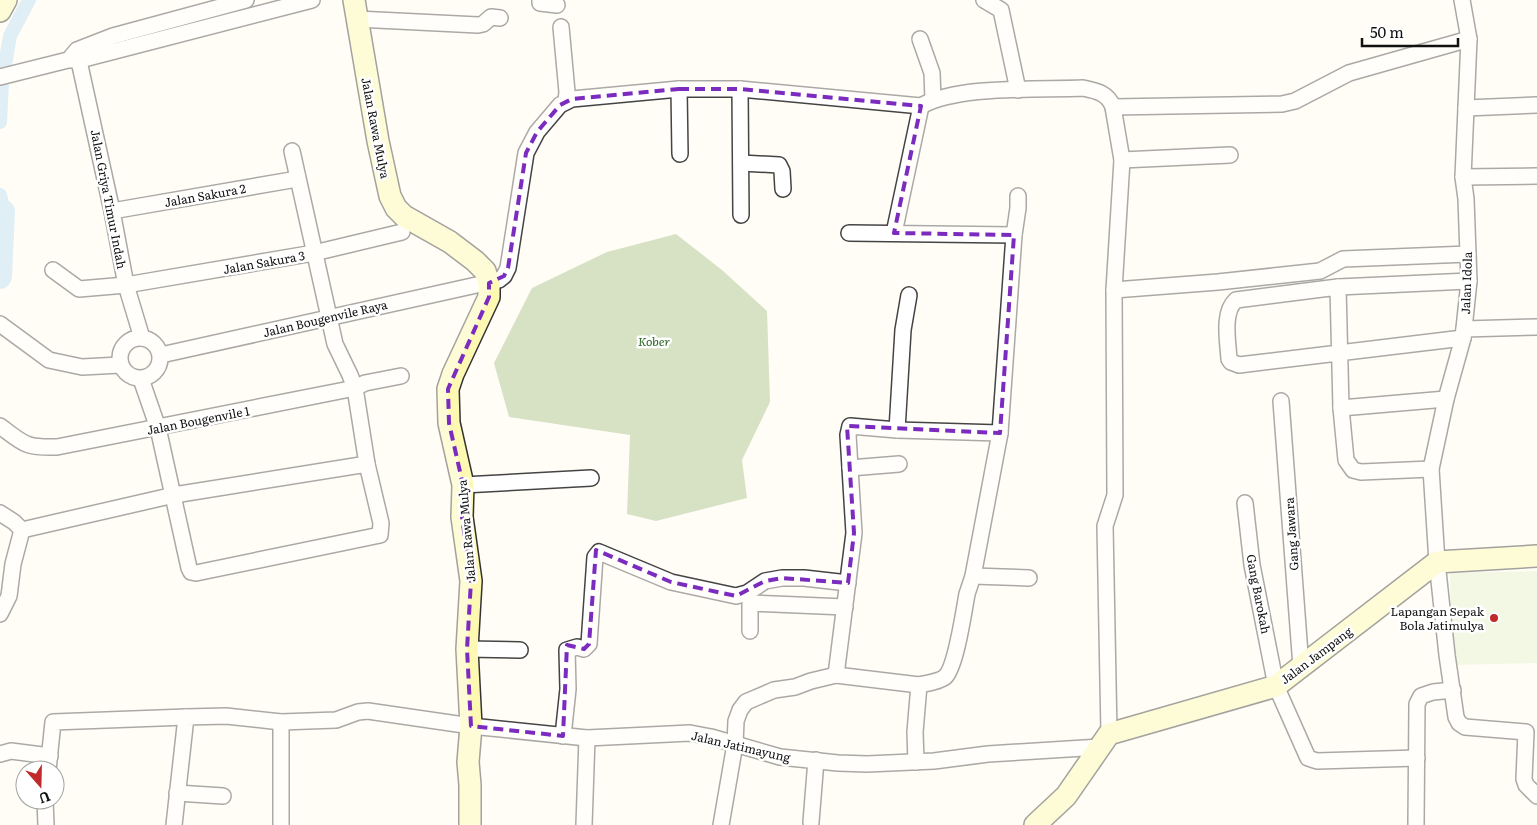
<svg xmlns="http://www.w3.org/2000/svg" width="1537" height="825" font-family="Literata,serif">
<rect width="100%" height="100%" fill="#fffdf5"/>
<polygon fill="#d7e2c5" points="676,234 722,270 767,311 770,402 742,460 747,498 656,521 627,514 630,435 509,417 494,363 532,288 607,252"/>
<polygon fill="#e4f1d0" points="1537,571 1537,663 1452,665 1450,573"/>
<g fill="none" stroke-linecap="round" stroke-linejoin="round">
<g stroke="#badcf5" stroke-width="14">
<polyline points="0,122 2,82 10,36 29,0"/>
<polyline points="0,195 4,211"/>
</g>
<polyline stroke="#badcf5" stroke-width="22" points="0,278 1,277 4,211"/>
<g stroke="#444" stroke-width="18">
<g id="street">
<polyline points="540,0 540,3 557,5"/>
<polyline points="984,0 1001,10 1018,90"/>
<polyline points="1462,0 1469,39 1463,177 1466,199 1469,281 1463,338 1446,399 1431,469 1437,562 1447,655 1456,717 1459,723 1465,727 1526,732 1524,779 1526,785 1537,796"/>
<polyline points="357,19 478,25 483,24 491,17 500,18"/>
<polyline points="561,27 567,92 566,101"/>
<polyline points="920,39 932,73 933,100"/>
<polyline points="77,52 112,211 126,285 142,338"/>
<polyline points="71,57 77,50 113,36 246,0"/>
<polyline points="0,77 68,60 80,60 312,0"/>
<polyline points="679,89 680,154"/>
<polyline points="740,89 741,215"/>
<polyline points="1113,107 1282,104 1295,101 1349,73 1469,39"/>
<polyline points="1466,108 1537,105"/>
<polyline points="292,151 335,344 350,375 355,388 367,464"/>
<polyline points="1122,160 1230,155"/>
<polyline points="741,163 779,165 782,171 783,189"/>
<polyline points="1463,177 1537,176"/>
<polyline points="112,211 297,179"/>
<polyline points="849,233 1014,235"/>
<polyline points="894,233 921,106"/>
<polyline points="53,270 79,289 126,285 314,253 402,232"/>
<polyline points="1338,287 1469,281"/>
<polyline points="1114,290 1218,282 1320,271 1343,259 1468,254"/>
<polyline points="0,324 49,360 82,367 120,365"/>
<polyline points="1464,329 1537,327"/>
<circle cx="140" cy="358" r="20"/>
<path d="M 161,355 L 499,280 L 504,276 L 508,268 L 526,153 L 537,132 L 560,105 L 572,99 L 679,89 L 740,89 L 921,106 C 959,85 1039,90 1083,88 C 1097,91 1108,93 1113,107 L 1122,160 L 1114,290 L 1115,495 L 1105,526 L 1109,734"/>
<path d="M 1446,399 L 1341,408 C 1340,367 1339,327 1338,287 L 1236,300 C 1222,312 1228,342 1229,359 L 1231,362 L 1239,365 L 1463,338"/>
<polyline points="1281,401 1301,667"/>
<polyline points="1341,408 1346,460 1353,470 1361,472 1431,469"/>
<path d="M 0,426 C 24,444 25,448 57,447 L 355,388 L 365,383 L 401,376"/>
<polyline points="897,430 903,330 909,295"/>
<polyline points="850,468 899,464"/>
<polyline points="463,485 591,478"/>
<polyline points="1245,503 1252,565 1276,686 1308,758 1317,761 1417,758"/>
<polyline points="0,513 14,522 22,530"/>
<polyline points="22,530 174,495 367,464 381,523 380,535 196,573 191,572 189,568 158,428 141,379"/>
<polyline points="973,576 1029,578"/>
<polyline points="0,614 9,596 13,564 22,530"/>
<polyline points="750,631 750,603 845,607"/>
<polyline points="467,649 520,650"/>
<polyline points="836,675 919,685"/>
<polyline points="281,722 281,825"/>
<polyline points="563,736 568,689 567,650 577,647 584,649 589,644 595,557 599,552 671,582 736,596 747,593 765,581 782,578 804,578 848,583"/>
<polyline points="0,754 11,751 50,756"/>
<path d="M 916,762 L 915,732 L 919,685 C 927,683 939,682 945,677 C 956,667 964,610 967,594 C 969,588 971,582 973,576 L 1000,433 L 1014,235 L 1018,208 L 1018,196"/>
<polyline points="48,770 53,722 186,717"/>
<polyline points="177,793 223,796"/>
<polyline points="45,800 46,825"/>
<polyline points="811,822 816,760"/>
<polyline points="174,825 186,717 226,716 281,722 336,720 358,712 368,711 471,726 587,738 690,733 711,737 780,757 838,763 867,764 934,761 988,754 1100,747"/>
<polyline points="584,825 587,738"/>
<polyline points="721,825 735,744 736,721 740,710 746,702 774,690 795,687 811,681 836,675 854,533 848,435 850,426 897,430 1000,433"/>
<polyline points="1416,825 1417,704 1421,696 1433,692 1453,690"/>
</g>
</g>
<g stroke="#333" stroke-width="24">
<g id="secondary">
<polyline points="354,0 378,141 390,196 396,208 404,216 450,242 475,261 485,271 489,283 489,297 453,374 448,389 449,423 463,485 462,517 471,581 467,649 471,726 468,762 470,785 470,825"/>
<polyline points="0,11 6,0"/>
<polyline points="1035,825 1066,796 1109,734 1276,686 1437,562 1537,556"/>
</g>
</g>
<use href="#street" stroke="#fff" stroke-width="15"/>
<use href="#secondary" stroke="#fdf9b2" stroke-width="21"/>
</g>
<path d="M0 0H1537V825H0ZM 679,89 L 740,89 L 921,106 L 894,233 L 1014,235 L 1000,433 L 847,426 L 854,533 L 848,583 L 782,578 L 765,581 L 736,596 L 671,582 L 596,550 L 589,644 L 584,649 L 567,645 L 563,736 L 471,726 L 467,649 L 471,581 L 462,517 L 463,485 L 449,423 L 448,389 L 489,297 L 489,283 L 504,276 L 508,268 L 526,153 L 537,132 L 560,105 L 572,99 Z" fill="#fffdf5" fill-opacity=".55" fill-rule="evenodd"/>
<path fill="none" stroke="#7b2cbf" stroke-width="4" stroke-dasharray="10 6" stroke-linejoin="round" d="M 679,89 L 740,89 L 921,106 L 894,233 L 1014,235 L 1000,433 L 847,426 L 854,533 L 848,583 L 782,578 L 765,581 L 736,596 L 671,582 L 596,550 L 589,644 L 584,649 L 567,645 L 563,736 L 471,726 L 467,649 L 471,581 L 462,517 L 463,485 L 449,423 L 448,389 L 489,297 L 489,283 L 504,276 L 508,268 L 526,153 L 537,132 L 560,105 L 572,99 Z"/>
<circle fill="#c02b2a" stroke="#fff" stroke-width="2" cx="1494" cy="618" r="5"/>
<g text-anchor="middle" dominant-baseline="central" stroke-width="5" stroke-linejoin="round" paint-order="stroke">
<g font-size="12" fill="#111" stroke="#fff">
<text transform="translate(376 128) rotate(79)">Jalan Rawa Mulya</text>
<text transform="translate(205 195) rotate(-10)">Jalan Sakura 2</text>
<text transform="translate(109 199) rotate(79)">Jalan Griya Timur Indah</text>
<text transform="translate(264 262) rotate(-10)">Jalan Sakura 3</text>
<text transform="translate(1466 283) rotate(-88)">Jalan Idola</text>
<text transform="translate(325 318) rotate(-13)">Jalan Bougenvile Raya</text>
<text transform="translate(198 420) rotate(-11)">Jalan Bougenvile 1</text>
<text transform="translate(466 531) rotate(-95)">Jalan Rawa Mulya</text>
<text transform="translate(1291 534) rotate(-94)">Gang Jawara</text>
<text transform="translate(1259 594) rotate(79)">Gang Barokah</text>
<text transform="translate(1316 655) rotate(-37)">Jalan Jampang</text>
<text transform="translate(741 746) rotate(13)">Jalan Jatimayung</text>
</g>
<g font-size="12" font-style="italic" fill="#2c6921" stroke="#fff">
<text x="654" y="341">Kober</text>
</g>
<g font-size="12" fill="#111" stroke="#fff" text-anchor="end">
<text x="1484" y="611">Lapangan Sepak<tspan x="1484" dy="14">Bola Jatimulya</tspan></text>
</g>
</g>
<g transform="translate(40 785) rotate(160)"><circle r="24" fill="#ffffff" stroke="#a0a0a0"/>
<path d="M0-4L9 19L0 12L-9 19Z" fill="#c02b2a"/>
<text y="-8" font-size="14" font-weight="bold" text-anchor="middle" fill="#111111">U</text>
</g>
<path d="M1362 38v8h96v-8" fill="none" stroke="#111111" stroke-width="2.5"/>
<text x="1370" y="38" font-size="15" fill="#111111" stroke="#ffffff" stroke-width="4" paint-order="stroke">50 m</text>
</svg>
